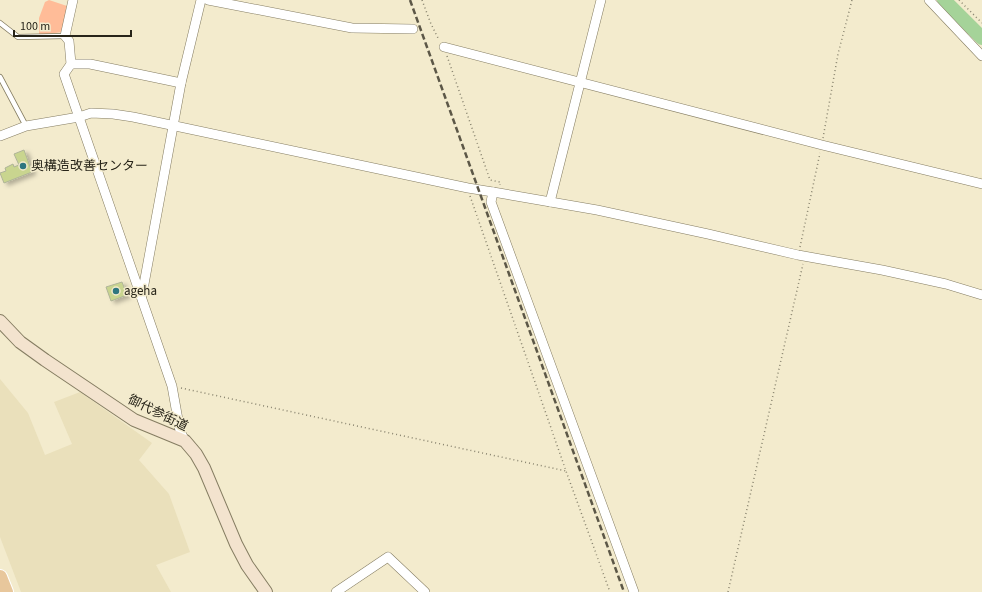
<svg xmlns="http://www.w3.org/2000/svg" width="982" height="592" font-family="'Source Sans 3','Noto Sans JP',sans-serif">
<defs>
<filter id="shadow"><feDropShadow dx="4" dy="2.5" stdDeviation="2" flood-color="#0004"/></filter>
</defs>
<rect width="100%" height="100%" fill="#f3ebcd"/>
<polygon fill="#eae0bb" points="0,379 28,413 45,455 72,444 54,402 80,392 152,443 139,460 169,494 190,552 156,565 171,592 21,592 0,537"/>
<polygon fill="#ffbc98" points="49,0 67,6 63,32 39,35 39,18 45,2"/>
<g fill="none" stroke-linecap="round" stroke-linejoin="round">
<polyline stroke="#a5d399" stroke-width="14" points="944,0 982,38"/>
</g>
<g fill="#c9d58f" stroke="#afb498" filter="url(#shadow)">
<polygon points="24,150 32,172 4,183 0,173 6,171 5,168 13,164 14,167 19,165 14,154"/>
<polygon points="122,282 127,295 111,301 106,287"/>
</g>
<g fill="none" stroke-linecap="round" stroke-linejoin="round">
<g stroke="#857d62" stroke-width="6">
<g id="lane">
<polyline points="0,23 18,37 65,36"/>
<polyline points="0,77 26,126"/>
</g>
</g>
<g stroke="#857d62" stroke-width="10">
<g id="street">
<polyline points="73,0 65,36 69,41 71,64 64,74 172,386 180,431 185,441"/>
<polyline points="208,0 352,28 413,29"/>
<polyline points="929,0 982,56"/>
<polyline points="444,47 822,145 982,184"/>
<polyline points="71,64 90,64 181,83"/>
<polyline points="0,136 26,126 79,117 91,113 113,114 133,117 468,188 499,193 597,210 708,234 798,255 882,270 946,284 982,295"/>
<polyline points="493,192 491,202 634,592"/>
<polyline points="550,202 601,0"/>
<polyline points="142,295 181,83 201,0"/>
<polyline points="336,592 388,557 425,592"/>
</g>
</g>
<g stroke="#857d62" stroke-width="14">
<polyline id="secondary" points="0,321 20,342 45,360 134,420 185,441 196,454 204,468 236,544 247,565 266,592"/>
</g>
<g stroke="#fff" stroke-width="16">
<polyline id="primary" points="0,577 6,592"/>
</g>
<g stroke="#89846f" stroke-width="1.5" stroke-dasharray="1 3" stroke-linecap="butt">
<polyline points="422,0 431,24 439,40"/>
<polyline points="959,0 982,23"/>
<polyline points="447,56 490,180 500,182 500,185"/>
<polyline points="823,138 838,54 852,0"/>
<polyline points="470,196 566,471 610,592"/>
<polyline points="800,247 820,153"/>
<polyline points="181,388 566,471"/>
<polyline points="728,592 803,264"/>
</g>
<use href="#lane" stroke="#fff" stroke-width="4.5"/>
<use href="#street" stroke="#fff" stroke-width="9"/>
<use href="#secondary" stroke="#f3e3ce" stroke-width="12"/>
<use href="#primary" stroke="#e8c79c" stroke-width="14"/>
<polyline stroke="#5c5747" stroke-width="2.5" stroke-dasharray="6 3" stroke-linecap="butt" points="410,0 624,592"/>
</g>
<g fill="#2e767f" stroke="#f3ebcd" stroke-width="1.5">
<circle cx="23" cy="166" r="4"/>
<circle cx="116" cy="291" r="4"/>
</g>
<g text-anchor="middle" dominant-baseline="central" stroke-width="3" stroke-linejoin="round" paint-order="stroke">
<g font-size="13" fill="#272419" stroke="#f3ebcd" text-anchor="start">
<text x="31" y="166">奥構造改善センター</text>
<text x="124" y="291">ageha</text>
</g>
<g font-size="13" fill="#272419" stroke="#f3ebcd">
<text transform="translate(158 413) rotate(26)">御代参街道</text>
</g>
</g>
<path d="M14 30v6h117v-6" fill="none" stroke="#272419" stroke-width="2"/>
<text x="20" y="30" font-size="12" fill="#272419" stroke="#f3ebcd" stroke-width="3" paint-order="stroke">100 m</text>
</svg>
